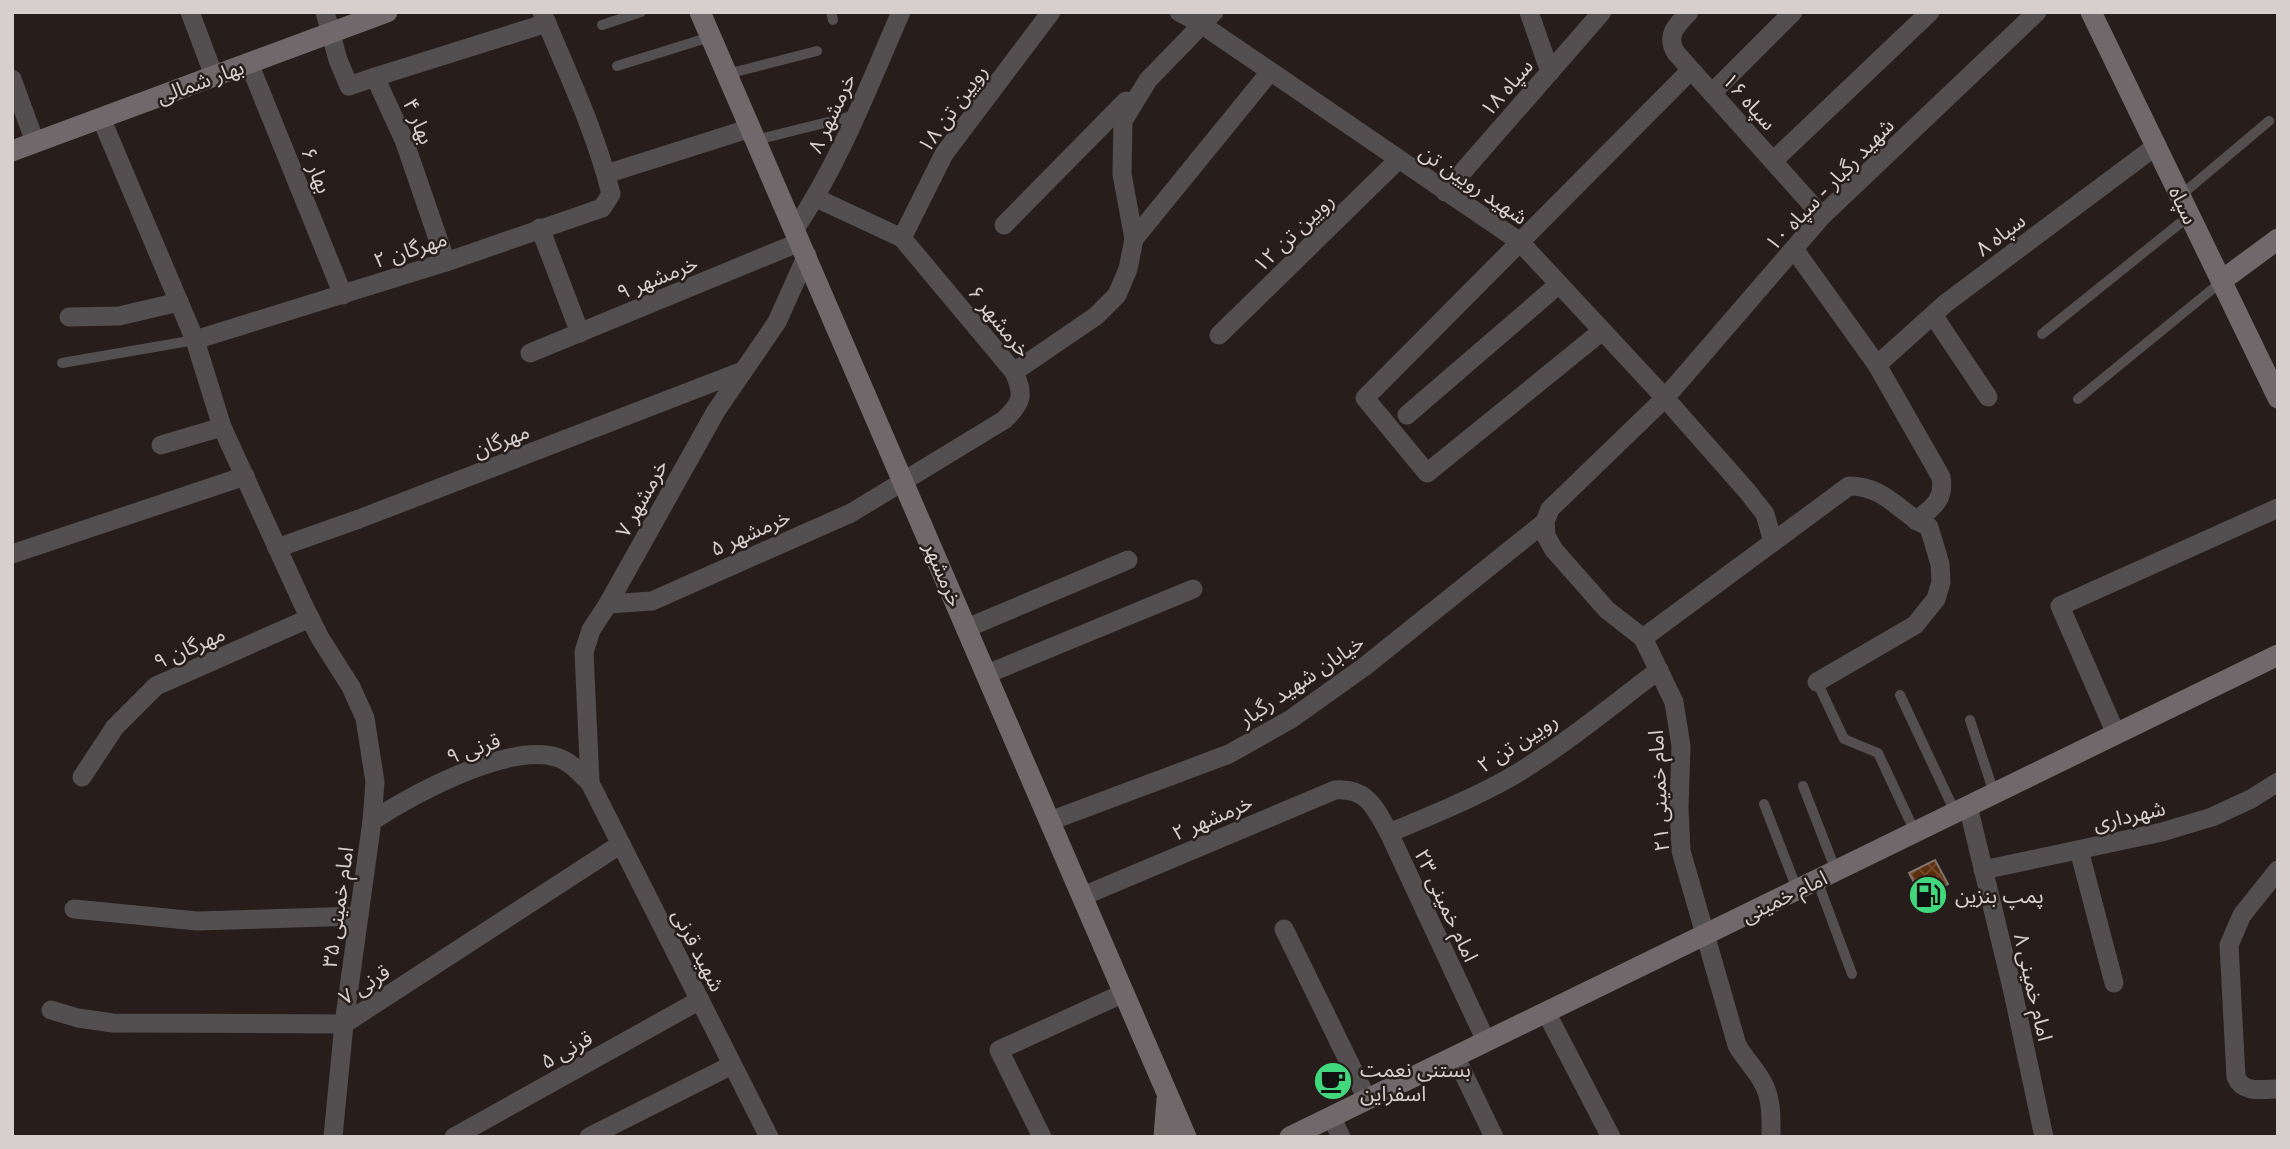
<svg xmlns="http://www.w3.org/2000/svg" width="2290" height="1149" font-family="'Golos Text','Noto Sans Arabic',sans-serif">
<defs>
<pattern id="building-cross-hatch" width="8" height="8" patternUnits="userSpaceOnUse" patternTransform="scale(1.75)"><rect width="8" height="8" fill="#5d2e0c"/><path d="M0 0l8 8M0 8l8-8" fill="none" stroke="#744b2e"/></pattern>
</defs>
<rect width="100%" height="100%" fill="#271d1b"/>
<polygon fill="url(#building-cross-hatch)" stroke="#7f746d" stroke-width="2" points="1935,860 1948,884 1922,897 1909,873"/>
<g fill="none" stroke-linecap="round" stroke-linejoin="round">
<g stroke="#534e4f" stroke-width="10">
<polyline points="831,12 833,20"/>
<polyline points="602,25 641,12"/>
<polyline points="617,66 710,37"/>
<polyline points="727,74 817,51"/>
<polyline points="756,140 856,115"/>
<polyline points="2180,196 2269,121"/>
<polyline points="2042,334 2189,216"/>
<polyline points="62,363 195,340"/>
<polyline points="2078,399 2221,282"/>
<polyline points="1817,682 1844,739 1878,753 1915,832"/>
<polyline points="1900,695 1955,812"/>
<polyline points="1970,720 1994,793"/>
<polyline points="1803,786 1836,871"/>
<polyline points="1764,804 1797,889"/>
<polyline points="1817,880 1852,974"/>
</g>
<g stroke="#534e4f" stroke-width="19">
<polyline points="190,12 214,76"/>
<polyline points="325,12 338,60 349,86 375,77 404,140 446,262"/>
<polyline points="1179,12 1201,24 1519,241 1665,398 1747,491 1765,514 1773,542"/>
<polyline points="1529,12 1550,72"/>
<path d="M 1689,12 C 1677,25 1665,35 1676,53 L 1822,216"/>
<polyline points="249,63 343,295"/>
<polyline points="375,77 547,23"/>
<polyline points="12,79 35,142"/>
<polyline points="1712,93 1793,12"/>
<polyline points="101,118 195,340 222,427 302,602 320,638 351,687 365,718 375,782 372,821 344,1024 333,1137"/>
<polyline points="1773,161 1930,12"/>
<polyline points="606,174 751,128"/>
<polyline points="1445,192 1602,12"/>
<polyline points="1004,225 1126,101"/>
<polyline points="540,228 580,333"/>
<path d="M 795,229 C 840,162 869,85 901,12"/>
<polyline points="902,238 944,154 1051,12"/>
<polyline points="1134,239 1270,72"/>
<path d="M 1794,249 L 1877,365 L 1941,477 C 1945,500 1933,507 1916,521"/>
<polyline points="1933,315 1988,397"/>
<polyline points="69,317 119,316 179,302"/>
<polyline points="1602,331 1427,473 1365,398 1691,70"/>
<polyline points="1219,335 1398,160"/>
<path d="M 195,340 L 446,262 L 602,208 L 611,194 C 596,132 567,72 542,12"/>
<polyline points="530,353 800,242"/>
<polyline points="1877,365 1946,303 2156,146"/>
<polyline points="1014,372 1096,316 1117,295 1128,269 1134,239 1122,174 1123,121 1148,80 1214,12"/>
<polyline points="1407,415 1559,284"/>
<polyline points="161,445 222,427"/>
<polyline points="277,548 359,519 740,372"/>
<polyline points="12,554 245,476"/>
<path d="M 608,604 L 652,601 L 851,513 L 1004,420 C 1023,402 1024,395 1014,372 L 902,238 L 816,198"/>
<polyline points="967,628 1128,560"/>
<path d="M 1643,638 L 1849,486 C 1886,486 1899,513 1929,527 L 1940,564 L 1941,582 L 1936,599 L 1915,625 L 1817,682"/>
<polyline points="987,674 1193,589"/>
<polyline points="2116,734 2060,606 2278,508"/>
<polyline points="82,777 115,727 156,686 310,618"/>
<polyline points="590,783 584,652 591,630 608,604 716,411 777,322 807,255"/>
<polyline points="1968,806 2013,992 2044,1137"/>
<path d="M 372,821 C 413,794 507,743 556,757 C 570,761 580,773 590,783 L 769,1137"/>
<polyline points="1050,821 1229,754 1291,719 1364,667 1545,522"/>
<path d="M 1389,833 C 1430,816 1472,799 1511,777 C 1563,746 1611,706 1659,670"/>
<polyline points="2079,850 2114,983"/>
<polyline points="1983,870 2162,832 2212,817 2251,799 2278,782"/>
<path d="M 2278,870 L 2242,915 L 2229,945 L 2236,1077 C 2243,1094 2263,1089 2278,1089"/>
<path d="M 1083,896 L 1335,790 C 1368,788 1375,808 1389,833 L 1486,1041"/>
<polyline points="74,909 197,921 359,916"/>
<polyline points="1284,929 1367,1099"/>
<polyline points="51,1010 78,1018 113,1023 344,1024 621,844"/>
<polyline points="1546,1012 1611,1137"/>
<polyline points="1455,1056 1494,1137"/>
<polyline points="1331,1116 1341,1137"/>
<polyline points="454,1137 700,1000"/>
<polyline points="589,1137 732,1065"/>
<polyline points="1042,1137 999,1050 1124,993"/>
<path d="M 1771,1137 C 1771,1120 1772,1103 1765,1087 C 1759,1072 1745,1060 1737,1045 L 1681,851 L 1679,808 L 1681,746 L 1674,702 L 1643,638 L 1607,610 L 1554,550 L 1546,536 L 1545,522 L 1550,509 L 1665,398 L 1822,216 L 2037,12"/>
</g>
<g stroke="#70686a" stroke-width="21">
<polyline points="700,12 1186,1137"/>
<polyline points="2091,12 2278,398"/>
<polyline points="12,151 387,12"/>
<polyline points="2221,281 2278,239"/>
<polyline points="1164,1137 1167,1099"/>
<polyline points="1290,1137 2278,655"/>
</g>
</g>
<defs>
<g id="fuel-disc" transform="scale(2.0125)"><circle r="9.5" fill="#41d77c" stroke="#271d1b"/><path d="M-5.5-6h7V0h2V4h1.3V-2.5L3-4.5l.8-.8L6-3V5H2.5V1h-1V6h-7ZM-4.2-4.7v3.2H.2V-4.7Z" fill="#111"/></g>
<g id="cafe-disc" transform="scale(2.0125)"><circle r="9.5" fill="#41d77c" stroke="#271d1b"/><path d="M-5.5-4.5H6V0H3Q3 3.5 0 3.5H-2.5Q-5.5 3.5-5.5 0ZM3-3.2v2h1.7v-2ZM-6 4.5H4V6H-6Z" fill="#111"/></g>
</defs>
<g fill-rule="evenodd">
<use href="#fuel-disc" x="1928" y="895"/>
<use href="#cafe-disc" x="1333" y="1081"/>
</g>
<g text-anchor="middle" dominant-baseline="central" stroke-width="5" stroke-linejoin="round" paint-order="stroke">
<g font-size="21" fill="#d7cfce" stroke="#271d1b">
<text transform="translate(200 81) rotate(-20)">بهار شمالی</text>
<text transform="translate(1506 87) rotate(-49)">سپاه ۱۸</text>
<text transform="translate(1750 101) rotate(48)">سپاه ۱۶</text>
<text transform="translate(952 108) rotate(-54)">رویین تن ۱۸</text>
<text transform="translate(831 113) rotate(-65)">خرمشهر ۸</text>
<text transform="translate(419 121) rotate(67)">بهار ۴</text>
<text transform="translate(317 170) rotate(68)">بهار ۶</text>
<text transform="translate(1474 184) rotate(34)">شهید رویین تن</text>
<text transform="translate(1829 184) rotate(-46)">شهید رگبار - سپاه ۱۰</text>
<text transform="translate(2184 205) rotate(64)">سپاه</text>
<text transform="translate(1293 232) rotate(-44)">رویین تن ۱۲</text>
<text transform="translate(2000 234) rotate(-37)">سپاه ۸</text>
<text transform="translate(410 249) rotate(-18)">مهرگان ۲</text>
<text transform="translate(657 277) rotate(-22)">خرمشهر ۹</text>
<text transform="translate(1000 321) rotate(51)">خرمشهر ۶</text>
<text transform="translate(501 440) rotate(-21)">مهرگان</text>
<text transform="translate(641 498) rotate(-61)">خرمشهر ۷</text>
<text transform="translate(750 532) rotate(-24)">خرمشهر ۵</text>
<text transform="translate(944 574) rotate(67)">خرمشهر</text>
<text transform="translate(189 647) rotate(-24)">مهرگان ۹</text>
<text transform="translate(1301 680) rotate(-34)">خیابان شهید رگبار</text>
<text transform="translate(1517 742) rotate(-33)">رویین تن ۲</text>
<text transform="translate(473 748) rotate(-19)">قرنی ۹</text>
<text transform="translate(1658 791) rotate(-93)">امام خمینی ۲۱</text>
<text transform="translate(2129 815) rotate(-13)">شهرداری</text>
<text transform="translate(1212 817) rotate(-23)">خرمشهر ۲</text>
<text transform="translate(1784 896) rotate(-26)">امام خمینی</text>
<text transform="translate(1447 905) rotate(65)">امام خمینی ۲۳</text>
<text transform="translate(337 907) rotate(-82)">امام خمینی ۳۵</text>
<text transform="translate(699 950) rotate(63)">شهید قرنی</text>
<text transform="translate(364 984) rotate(-33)">قرنی ۷</text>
<text transform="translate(2034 987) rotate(77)">امام خمینی ۸</text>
<text transform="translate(566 1049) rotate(-29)">قرنی ۵</text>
</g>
<g font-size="21" fill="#d7cfce" stroke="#271d1b" text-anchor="start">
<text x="1955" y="895">پمپ بنزین</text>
<text x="1360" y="1069">بستنی نعمت<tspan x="1360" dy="24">اسفراین</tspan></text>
</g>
</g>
<rect width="2290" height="1149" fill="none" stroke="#d7cfce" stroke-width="28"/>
</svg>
